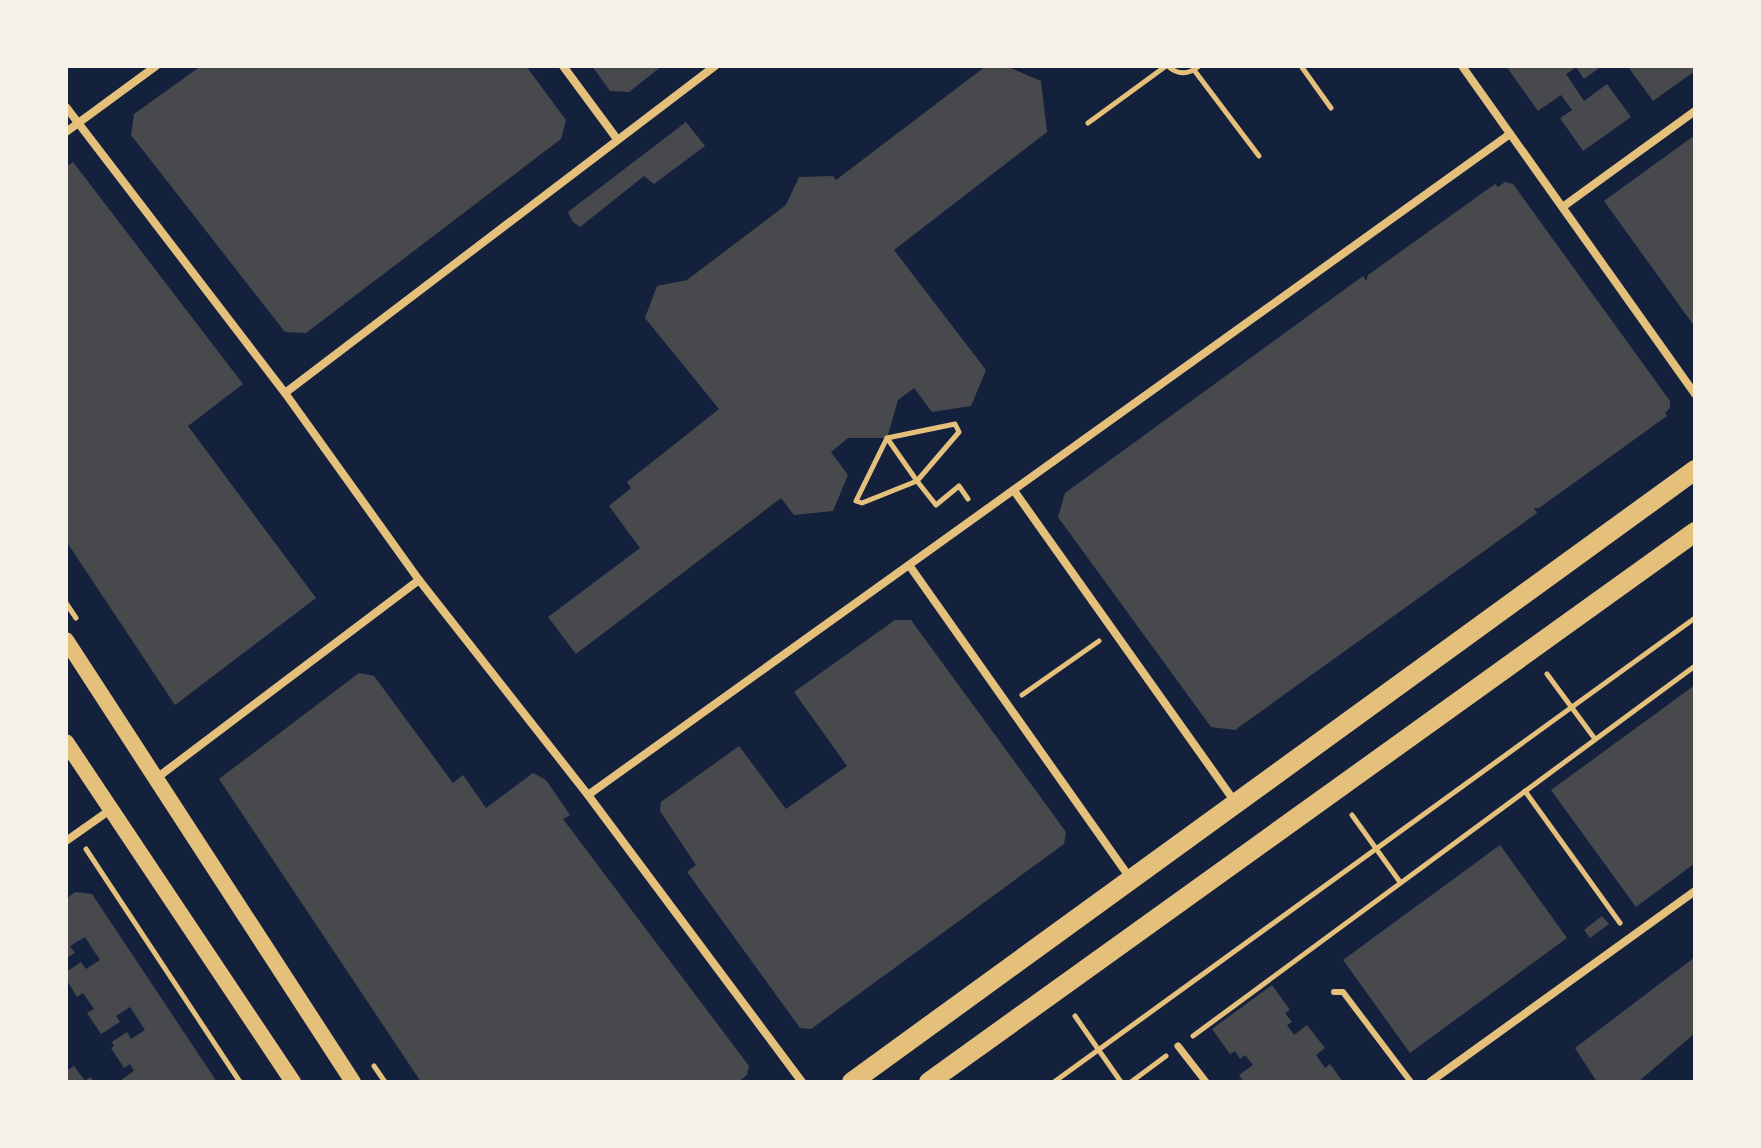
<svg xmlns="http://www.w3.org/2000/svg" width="1761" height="1148" font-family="'PT Sans',sans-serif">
<rect width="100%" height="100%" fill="#14213d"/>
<g fill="#48494c">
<polygon points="201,66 526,66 566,120 561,139 306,333 285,332 131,135 134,114"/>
<polygon points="592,66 662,66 629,92 610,91"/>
<polygon points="986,66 1006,66 1041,81 1047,132 894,250 986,370 971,406 932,412 914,388 898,400 887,438 848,438 831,452 848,475 833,511 794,515 781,498 576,654 548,617 640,548 609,506 631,488 627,482 719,409 645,318 657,286 687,280 786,205 799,177 833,176 836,180"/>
<polygon points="1506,66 1602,66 1584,79 1576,67 1566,74 1584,101 1607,84 1631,117 1583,151 1560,118 1572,110 1561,95 1538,111"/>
<polygon points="1632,66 1695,66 1695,71 1653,101 1629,68"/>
<polygon points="686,122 705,146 654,184 644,176 580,227 573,222 568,212"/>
<polygon points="1695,135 1695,327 1604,201"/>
<polygon points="73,162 243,384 188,426 316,598 175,705 66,541 66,167"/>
<polygon points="1505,182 1513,184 1670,401 1670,408 1665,413 1667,416 1539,508 1534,508 1537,513 1235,730 1211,727 1058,517 1065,493 1363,276 1366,281 1368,275 1495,184 1498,187"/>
<polygon points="895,620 911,620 1066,832 1064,844 811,1029 800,1028 687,872 696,865 660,811 661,802 739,746 786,809 847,766 794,692"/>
<polygon points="359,673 374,676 453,783 463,775 486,808 533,773 546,780 570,815 563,819 749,1066 747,1075 738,1082 421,1082 219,779"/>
<polygon points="1695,685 1695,863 1636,907 1551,790"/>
<polygon points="1500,845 1567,938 1410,1053 1343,960"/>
<polygon points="75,892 92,894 217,1082 118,1082 134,1071 130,1064 124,1068 111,1048 114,1046 112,1042 127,1032 131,1039 145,1030 130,1007 116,1016 120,1022 101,1034 87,1013 94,1009 83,993 77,997 66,979 66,972 81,962 86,969 100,960 85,937 70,946 75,953 66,958 66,899"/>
<polygon points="1602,916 1609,924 1590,938 1584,930"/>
<polygon points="1695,957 1695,1033 1638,1082 1597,1082 1575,1048"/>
<polygon points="1272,985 1290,1010 1285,1013 1292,1022 1287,1025 1294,1035 1307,1025 1325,1048 1316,1055 1325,1068 1330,1064 1343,1082 1244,1082 1239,1075 1253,1065 1245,1055 1240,1059 1235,1051 1230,1054 1212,1029"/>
<polygon points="74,1066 85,1081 90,1077 94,1082 66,1082 66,1071"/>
</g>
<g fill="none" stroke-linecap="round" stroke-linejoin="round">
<g stroke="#e5c07b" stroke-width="5">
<path d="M 1168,66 C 1177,75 1189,75 1199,66"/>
<polyline points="1301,66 1331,108"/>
<polyline points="1194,70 1259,156"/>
<polyline points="1088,123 1166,66"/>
<polyline points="887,438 955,424 959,432 917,481 936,505 959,486 968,499"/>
<polygon points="887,438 917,481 862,503 856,501"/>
<polyline points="66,603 76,618"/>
<polyline points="1547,674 1595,739"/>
<polyline points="1022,695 1099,641"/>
<polyline points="1525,791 1620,923"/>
<polyline points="1352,815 1400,882"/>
<polyline points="86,849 240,1082"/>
<polyline points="1075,1016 1121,1082"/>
<polyline points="1193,1036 1695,666"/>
<polyline points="374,1066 385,1082"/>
<polyline points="1054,1082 1695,618"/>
<polyline points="1131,1082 1166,1056"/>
</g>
<polyline stroke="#e5c07b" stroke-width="6" points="1334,992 1343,992 1411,1082"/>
<polyline stroke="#e5c07b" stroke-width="7" points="1178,1046 1206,1082"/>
<g stroke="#e5c07b" stroke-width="8">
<polyline points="563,66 617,139"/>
<polyline points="1462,66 1695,394"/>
<polyline points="66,107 285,393 419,580 588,795 802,1082"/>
<polyline points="66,132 156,66"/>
<polyline points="1564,206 1695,111"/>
<polyline points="285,393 715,66"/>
<polyline points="1015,492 1235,802"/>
<polyline points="909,565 1130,878"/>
<polyline points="158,777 419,580"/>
<polyline points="588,795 1510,134"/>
<polyline points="66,841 110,810"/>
<polyline points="1430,1082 1695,891"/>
</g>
<g stroke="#e5c07b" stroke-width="16">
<polyline points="66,640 353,1082"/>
<polyline points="66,742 293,1082"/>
</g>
<g stroke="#e5c07b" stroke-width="20">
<polyline points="852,1082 1695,470"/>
<polyline points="929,1082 1695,532"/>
</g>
</g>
<rect width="1761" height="1148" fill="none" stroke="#f6f1e7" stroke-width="136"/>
</svg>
